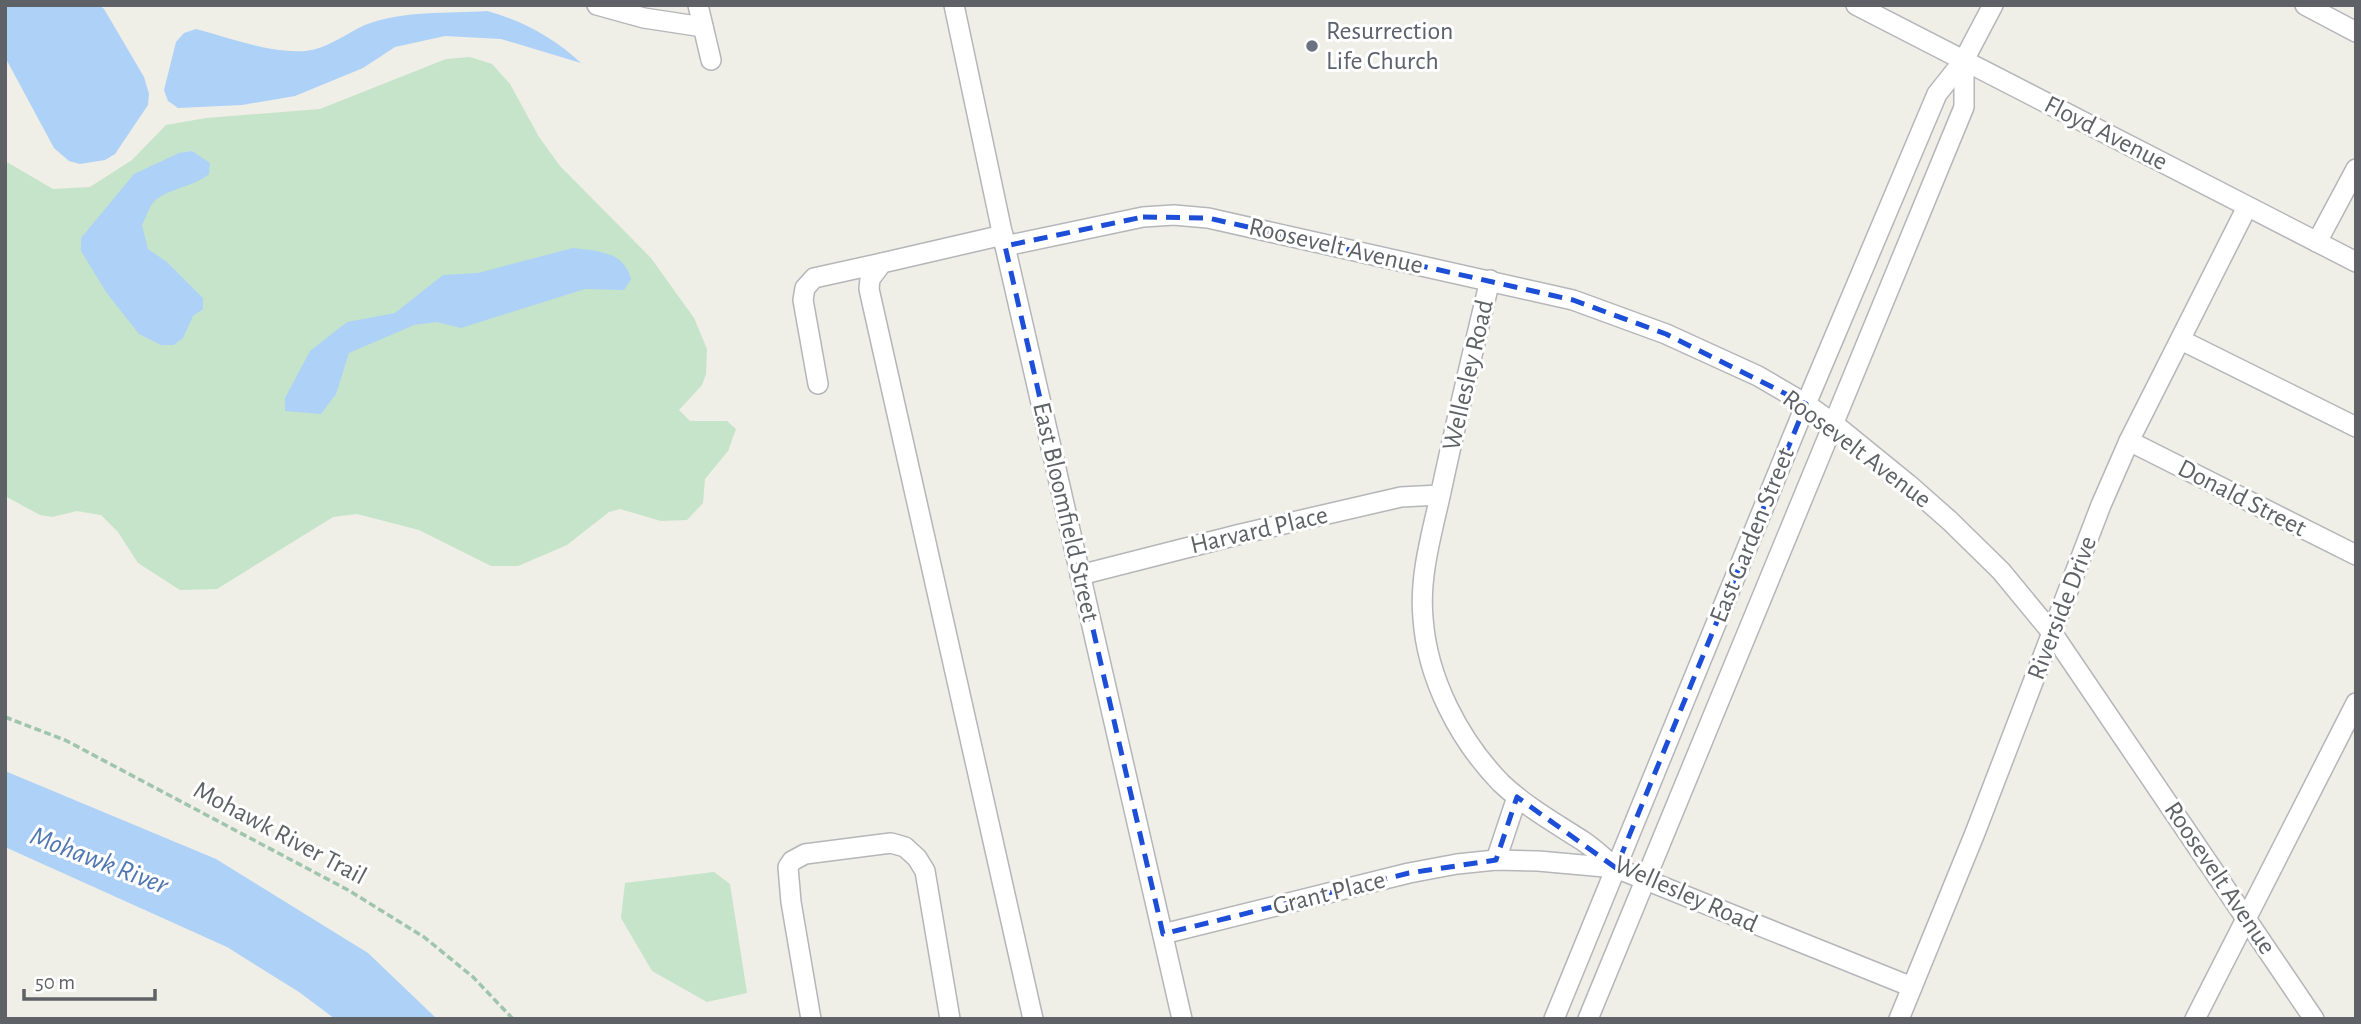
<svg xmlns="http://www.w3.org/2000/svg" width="2361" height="1024" font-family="'Alegreya Sans',sans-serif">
<rect width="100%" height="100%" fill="#efeee7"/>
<g fill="#c6e4c9">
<polygon points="470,57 492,64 510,84 539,137 560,166 651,258 694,318 707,349 706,374 702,385 679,410 690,421 727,421 736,429 728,451 705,479 703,503 687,520 661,521 620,509 609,512 567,545 518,566 491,566 419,530 357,514 333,517 217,589 180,590 138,563 118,532 101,515 77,511 52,517 40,515 5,496 5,161 53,189 90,187 132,160 166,125 206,118 320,109 446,59"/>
<polygon points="714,872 730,884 747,993 707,1002 652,971 621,918 625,883"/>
</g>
<g fill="#aed1f8">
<polygon points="5,5 99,5 104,9 144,77 149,94 148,105 115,154 105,160 80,164 69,161 54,148 5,57"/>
<path d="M 487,11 C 523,21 554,38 581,63 L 501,39 L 445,36 L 395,47 L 363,68 L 295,96 L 242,105 L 178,108 L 168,101 L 164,90 L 176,42 L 184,33 L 196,29 C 231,38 270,54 306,51 C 329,48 345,34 365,25 C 402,10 448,14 487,11 Z"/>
<path d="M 192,151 L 210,163 L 209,174 C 193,188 165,188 152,204 C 148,210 145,219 142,225 L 148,249 L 167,262 L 203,298 L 203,309 L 193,316 L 183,338 L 174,345 L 161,345 L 139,334 L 106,292 L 81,251 L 81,238 L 134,174 L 179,153 Z"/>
<path d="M 573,248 C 597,251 624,251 631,279 L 624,290 L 585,289 L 461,328 L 437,322 L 414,325 L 349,353 L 336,394 L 321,414 L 285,411 L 285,398 L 310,351 L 347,322 L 395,313 L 443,275 L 478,273 Z"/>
<polygon points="5,771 216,859 368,953 437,1019 335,1019 299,992 227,947 5,847"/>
</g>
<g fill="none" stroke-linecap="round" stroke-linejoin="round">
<g stroke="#b4b6ba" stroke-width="22">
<g id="minor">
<polyline points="597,5 644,18 703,27"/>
<polyline points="698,5 711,60"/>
<polyline points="954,5 1005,246 1182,1019"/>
<polyline points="1856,5 2356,262"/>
<polyline points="2305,5 2356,32"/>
<polyline points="1003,235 882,263 870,279 869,289 1033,1019"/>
<polyline points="2317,242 2356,169"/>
<polyline points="1005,246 1143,217 1174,215 1208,218 1573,300 1666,334 1758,376 1806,404 1833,423 1908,484 1950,521 2001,571 2053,634 2314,1019"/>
<path d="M 1490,280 C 1473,351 1456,421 1441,492 C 1432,533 1419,576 1423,618 C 1427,678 1459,740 1501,783 C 1525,806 1555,823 1583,841 C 1595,849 1605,859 1616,868 L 1912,987"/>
<polyline points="2181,340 2356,427"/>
<polyline points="818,384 803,300 805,288 814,278 882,263"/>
<polyline points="2129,441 2356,555"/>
<polyline points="1080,575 1241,534 1401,497 1440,495"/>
<polyline points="1496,860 1517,797"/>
<polyline points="1163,934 1409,873 1457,864 1496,860 1538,861 1616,868"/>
<polyline points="811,1019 791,902 788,867 792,861 805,854 891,843 905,847 917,858 925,871 950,1019"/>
<polyline points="1554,1019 1806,404 1937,94 1964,60 1993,5"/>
<polyline points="1588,1019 1964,107 1964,60"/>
<polyline points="1899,1019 1975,833 2101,505 2129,441 2247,207"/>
<polyline points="2195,1019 2356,703"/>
</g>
</g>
<polyline stroke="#9fc5ad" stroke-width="3.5" stroke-dasharray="7 3.5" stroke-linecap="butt" points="5,717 65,740 348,890 424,937 473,977 513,1019"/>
<use href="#minor" stroke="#fff" stroke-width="19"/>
</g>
<path fill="none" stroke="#1d4ed8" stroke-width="5" stroke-dasharray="14 9" stroke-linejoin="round" d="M 1143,217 L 1208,218 L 1573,300 L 1666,334 L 1806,404 L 1616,868 L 1517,797 L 1496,860 L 1409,873 L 1163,934 L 1005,246 Z"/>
<circle fill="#6b7280" stroke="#fff" stroke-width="2.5" cx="1312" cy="46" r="7"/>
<g text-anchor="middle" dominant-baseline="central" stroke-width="6" stroke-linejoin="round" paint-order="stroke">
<g font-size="26" fill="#5b616d" stroke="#fff" text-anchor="start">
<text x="1326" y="31">Resurrection<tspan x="1326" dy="30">Life Church</tspan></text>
</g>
<g font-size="26" fill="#5e6166" stroke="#fff">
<text transform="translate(2106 133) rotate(27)">Floyd Avenue</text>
<text transform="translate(1336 246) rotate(13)">Roosevelt Avenue</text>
<text transform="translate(1468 375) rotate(-77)">Wellesley Road</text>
<text transform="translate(1857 449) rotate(37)">Roosevelt Avenue</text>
<text transform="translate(2242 498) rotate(27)">Donald Street</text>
<text transform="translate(1066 512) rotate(77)">East Bloomfield Street</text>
<text transform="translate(1259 530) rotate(-13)">Harvard Place</text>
<text transform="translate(1752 535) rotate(-68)">East Garden Street</text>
<text transform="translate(2062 608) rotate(-69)">Riverside Drive</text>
<text transform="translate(280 833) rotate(28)">Mohawk River Trail</text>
<text transform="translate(2220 878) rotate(56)">Roosevelt Avenue</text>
<text transform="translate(1329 893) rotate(-14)">Grant Place</text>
<text transform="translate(1686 894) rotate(24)">Wellesley Road</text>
</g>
<g font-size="28" font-style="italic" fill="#4f76b2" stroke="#fff">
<text transform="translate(99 861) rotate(21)">Mohawk River</text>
</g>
</g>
<rect width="2361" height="1024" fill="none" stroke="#5e6166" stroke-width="14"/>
<path d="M24 989v10h131v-10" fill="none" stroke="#5e6166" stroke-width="3.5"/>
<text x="35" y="989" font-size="21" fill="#5e6166" stroke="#ffffff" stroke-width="5" paint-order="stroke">50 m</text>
</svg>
